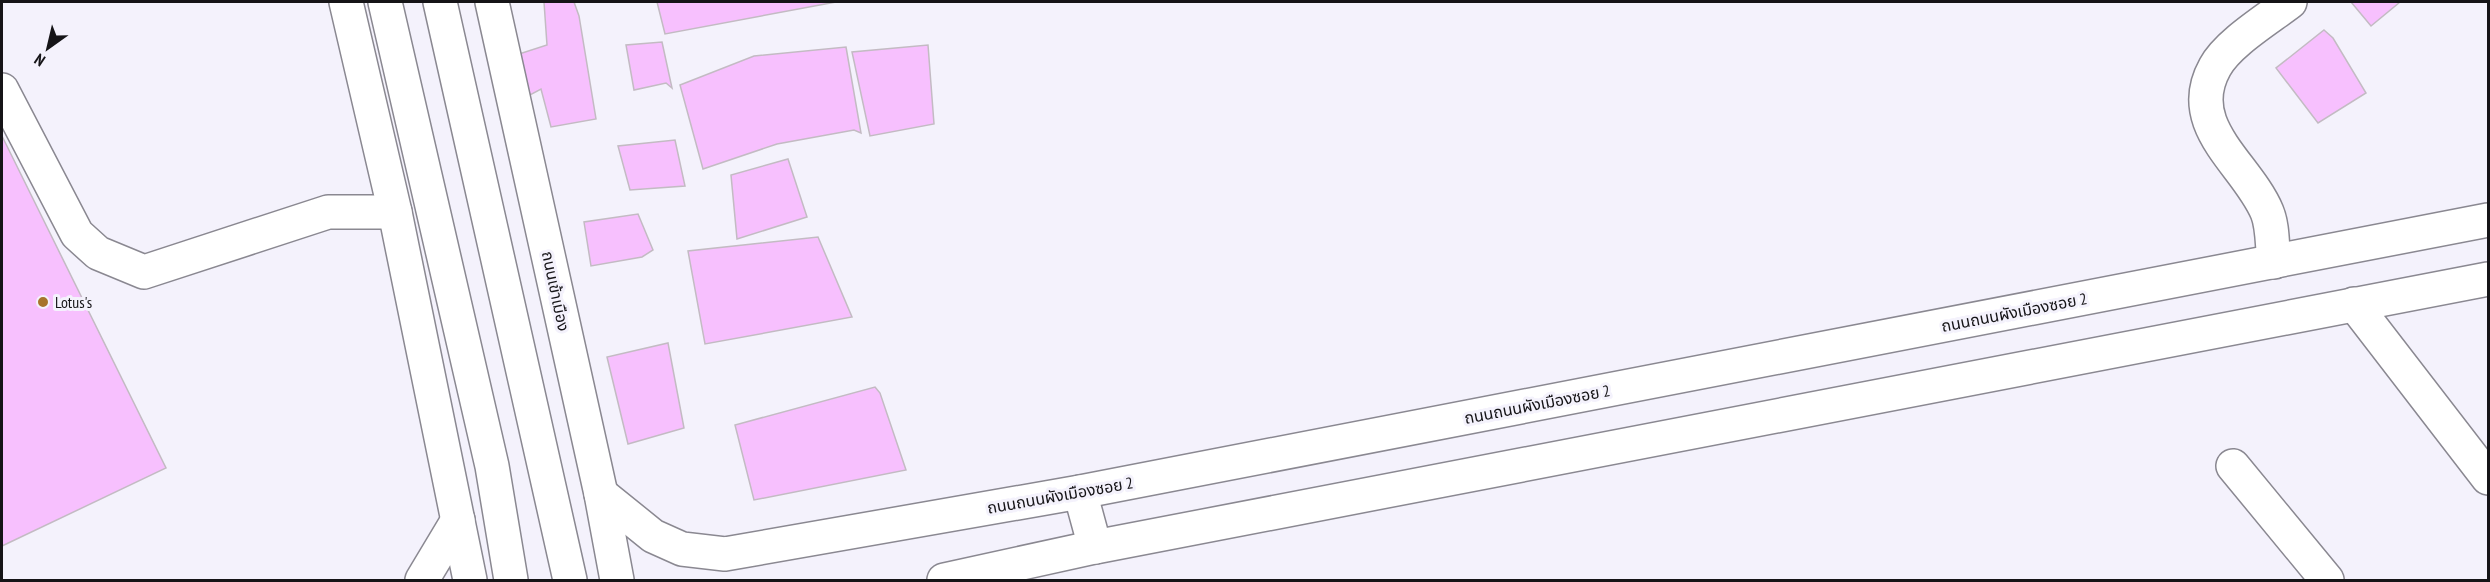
<svg xmlns="http://www.w3.org/2000/svg" width="2490" height="582" font-family="'PT Sans Narrow','Noto Sans Thai',sans-serif">
<rect width="100%" height="100%" fill="#f4f2fc"/>
<g fill="#f7c0fe" stroke="#c3bbc3" stroke-width="1.5">
<polygon points="544,2 574,2 579,16 596,119 551,127 541,89 530,95 516,55 547,45"/>
<polygon points="657,2 836,2 665,34"/>
<polygon points="2351,2 2400,2 2371,26"/>
<polygon points="2324,30 2333,38 2366,93 2318,123 2276,68"/>
<polygon points="662,42 672,88 666,83 634,90 626,45"/>
<polygon points="928,45 934,124 870,136 852,52"/>
<polygon points="846,47 861,133 854,130 777,144 703,169 680,85 754,56"/>
<polygon points="2,136 166,468 2,546"/>
<polygon points="675,140 685,186 630,190 618,146"/>
<polygon points="788,159 807,217 737,239 731,175"/>
<polygon points="638,214 653,250 642,257 591,266 584,222"/>
<polygon points="818,237 852,317 705,344 688,251"/>
<polygon points="668,343 684,428 628,444 607,357"/>
<polygon points="875,387 880,393 906,470 754,500 735,425"/>
</g>
<g fill="none" stroke-linecap="round" stroke-linejoin="round">
<g stroke="#8a8891" stroke-width="36">
<g id="minor">
<polyline points="2,90 77,234 98,253 144,272 328,212 395,212"/>
<path d="M 2274,262 C 2272,246 2273,226 2267,212 C 2247,164 2182,126 2215,67 C 2228,43 2268,19 2290,2"/>
<polyline points="2354,304 2488,478"/>
<polyline points="2233,466 2327,580"/>
<polyline points="1080,492 1095,547"/>
<polyline points="601,494 653,536 682,549 725,554 1080,492 2488,220"/>
<polyline points="944,580 1095,547 2488,279"/>
</g>
</g>
<g stroke="#8a8891" stroke-width="36">
<g id="major">
<polyline points="346,2 395,212 470,580"/>
<polyline points="492,2 601,494 617,580"/>
<polyline points="422,580 458,520"/>
</g>
</g>
<g stroke="#8a8891" stroke-width="36">
<g id="highway">
<polyline points="385,2 492,466 511,580"/>
<polyline points="440,2 570,580"/>
</g>
</g>
<use href="#minor" stroke="#fff" stroke-width="33"/>
<use href="#major" stroke="#fff" stroke-width="33"/>
<use href="#highway" stroke="#fff" stroke-width="33"/>
</g>
<circle fill="#a7742b" stroke="#f4f2fc" stroke-width="2" cx="43" cy="302" r="6"/>
<g text-anchor="middle" dominant-baseline="central" stroke-width="6" stroke-linejoin="round" paint-order="stroke">
<g font-size="16" fill="#151417" stroke="#f4f2fc">
<text transform="translate(556 291) rotate(78)">ถนนเข้าเมือง</text>
<text transform="translate(2014 312) rotate(-11)">ถนนถนนผังเมืองซอย 2</text>
<text transform="translate(1537 404) rotate(-11)">ถนนถนนผังเมืองซอย 2</text>
<text transform="translate(1060 495) rotate(-10)">ถนนถนนผังเมืองซอย 2</text>
</g>
<g font-size="16" fill="#151417" stroke="#f4f2fc" text-anchor="start">
<text x="55" y="302">Lotus's</text>
</g>
</g>
<rect width="2490" height="582" fill="none" stroke="#151417" stroke-width="6"/>
<g transform="translate(48 48) rotate(214)" stroke="#f4f2fc" stroke-width="4.5" paint-order="stroke">
<path d="M0-4.5L10 22L0 15L-10 22Z" fill="#151417"/>
<text y="-9" font-size="16" font-weight="bold" text-anchor="middle" fill="#151417">N</text>
</g>
</svg>
